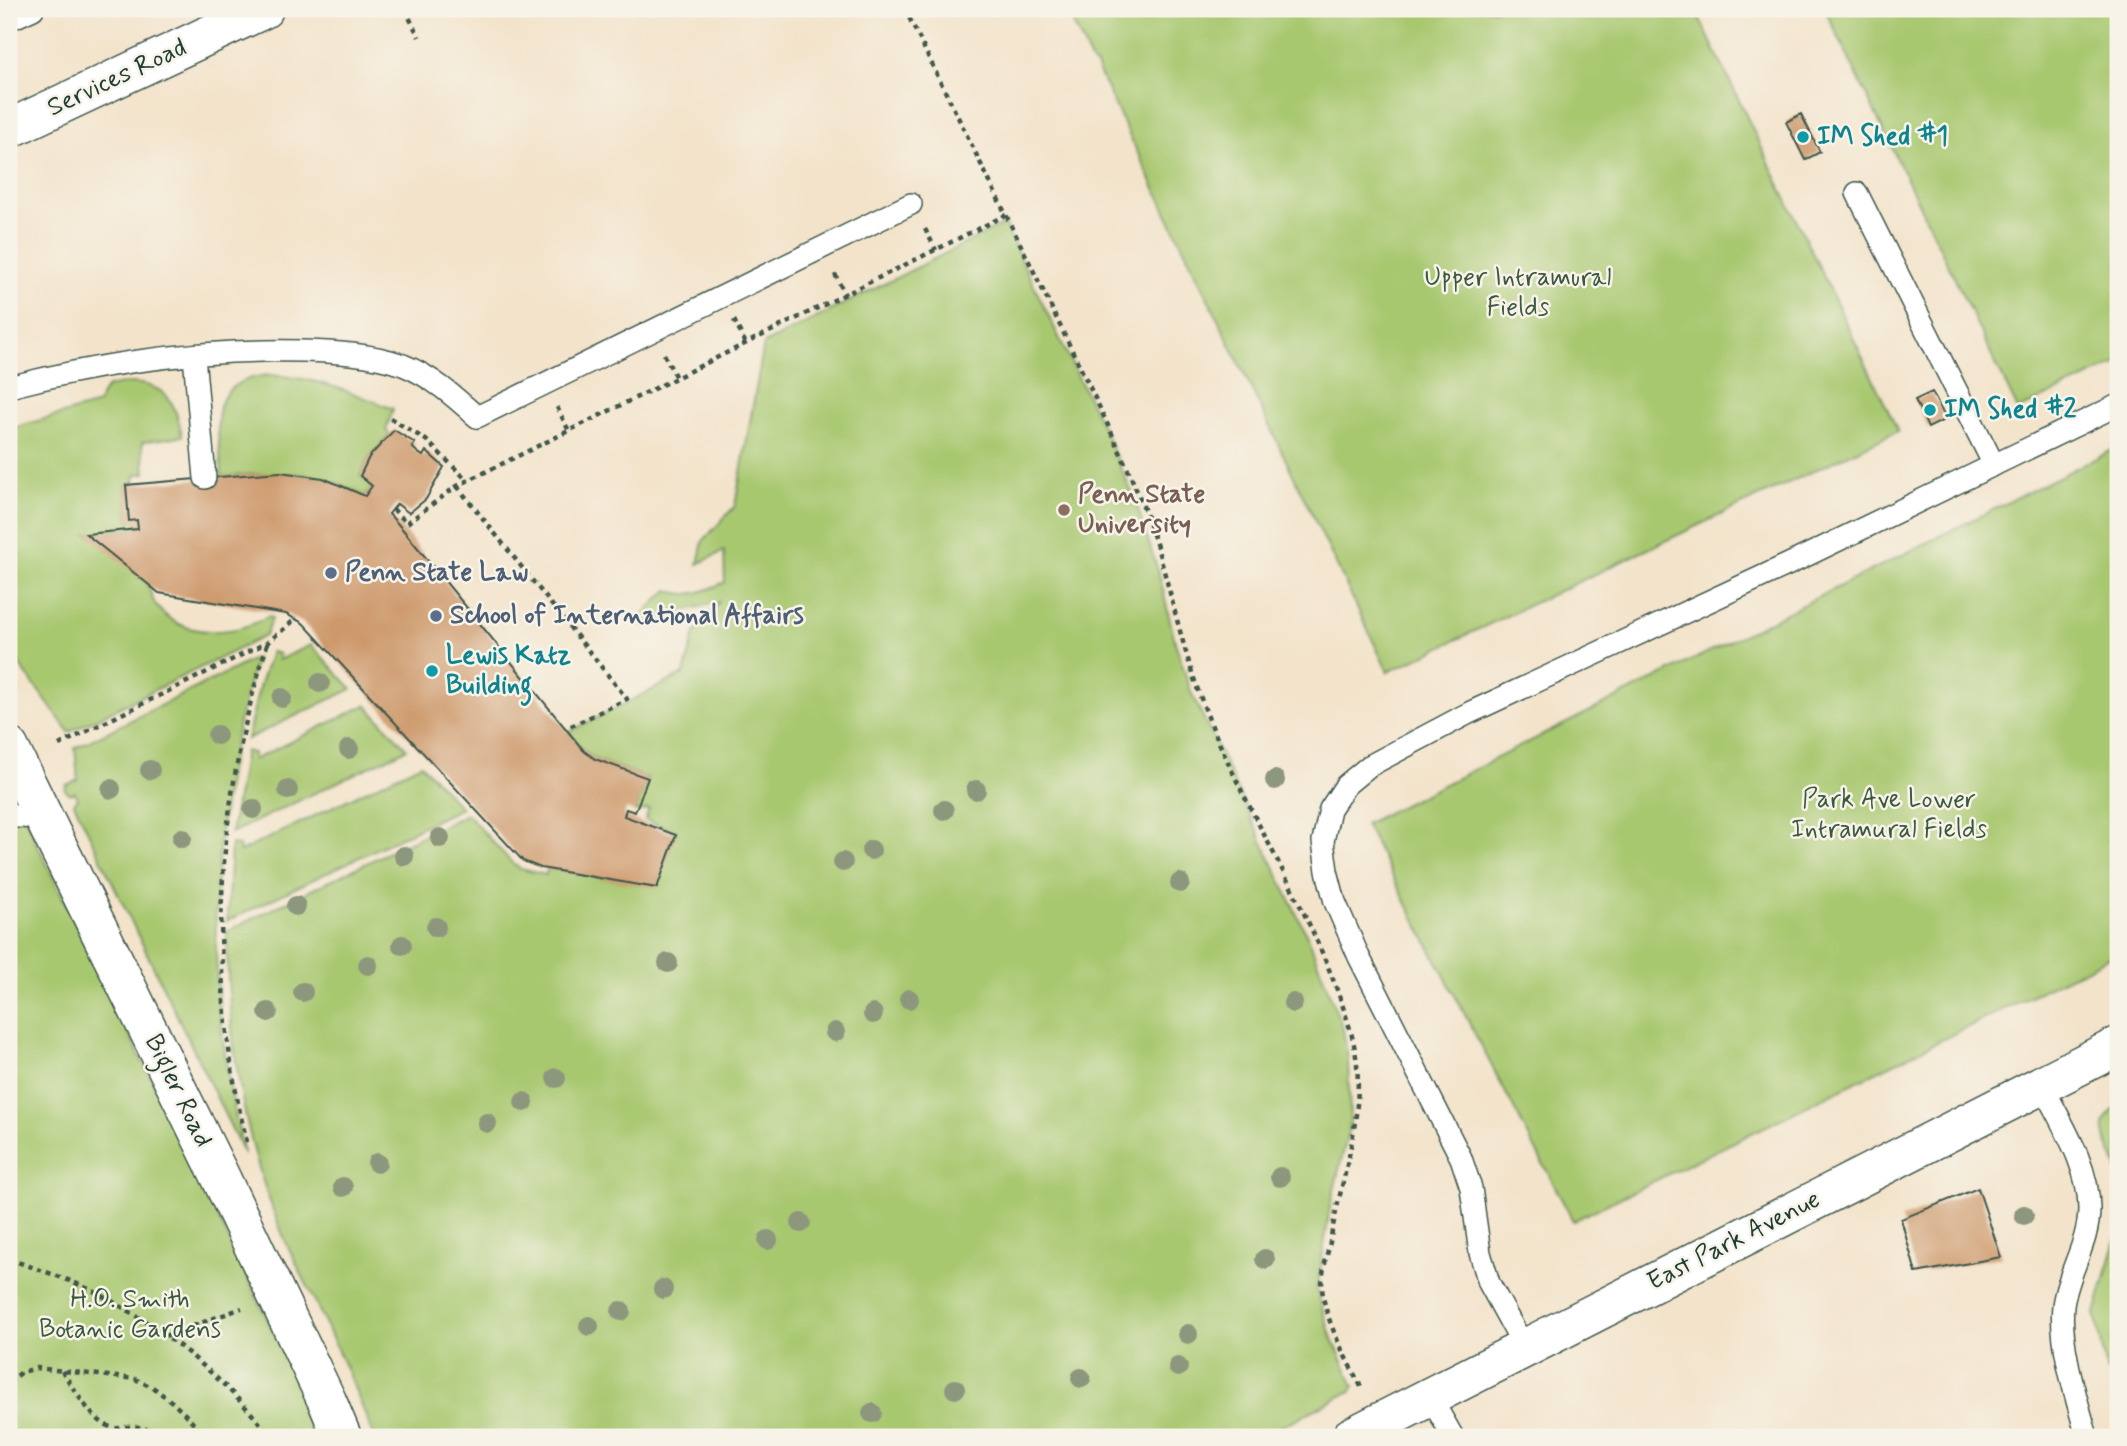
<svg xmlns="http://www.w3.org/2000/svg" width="2127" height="1446" font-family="Mynerve,sans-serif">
<rect width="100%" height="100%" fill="#f7f3e8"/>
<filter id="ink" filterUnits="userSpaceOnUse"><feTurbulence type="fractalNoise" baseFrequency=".0143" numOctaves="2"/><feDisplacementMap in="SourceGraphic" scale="14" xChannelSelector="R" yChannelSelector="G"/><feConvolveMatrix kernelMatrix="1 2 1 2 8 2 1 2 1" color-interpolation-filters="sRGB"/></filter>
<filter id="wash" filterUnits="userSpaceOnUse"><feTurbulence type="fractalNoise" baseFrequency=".00686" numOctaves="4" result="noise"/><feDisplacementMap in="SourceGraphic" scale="28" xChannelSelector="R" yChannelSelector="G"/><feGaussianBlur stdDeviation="1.57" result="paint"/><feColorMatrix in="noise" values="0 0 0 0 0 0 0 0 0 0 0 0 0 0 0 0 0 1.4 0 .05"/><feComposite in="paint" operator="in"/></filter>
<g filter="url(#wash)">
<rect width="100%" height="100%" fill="#f3e3ca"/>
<g fill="#a8c870" stroke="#648252" stroke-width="2">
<polygon points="1066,9 1695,9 1898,431 1388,672 1095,64 1093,64"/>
<polygon points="1825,9 2118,9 2118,363 2018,410"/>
<path d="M 1004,224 L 1102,426 L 1134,497 L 1159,574 L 1175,642 L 1191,692 L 1309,940 L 1343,1029 L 1348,1059 L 1350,1124 L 1330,1207 L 1317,1291 L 1330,1333 L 1354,1386 L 1351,1391 L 1261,1437 L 374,1437 C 358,1394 339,1352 319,1310 C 307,1283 291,1256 280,1228 C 242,1136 227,1030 227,931 L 467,814 L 512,863 L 521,869 L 546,875 L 547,869 L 657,887 L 676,832 L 645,820 L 649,809 L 635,812 L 648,778 L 595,759 L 584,751 L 568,732 L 684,674 L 695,633 L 719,602 C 692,609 669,613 645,627 L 639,623 L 642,615 L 668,590 C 688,599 706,591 725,582 L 724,551 L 698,564 L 703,541 L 735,506 L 764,344 Z"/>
<path d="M 269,375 C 313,377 352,392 393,409 L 386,430 L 390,435 L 369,457 L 360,476 L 372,486 L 365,496 C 316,468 276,471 222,477 C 219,427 202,382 269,375 Z"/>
<path d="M 130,383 C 167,384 176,403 182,436 L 142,442 L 145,473 L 135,475 L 134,484 L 126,485 L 129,521 L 137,520 L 138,529 L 87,534 C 97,542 143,576 147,583 C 152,591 150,599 158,608 C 185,640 236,635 269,616 L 272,618 L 265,636 L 69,732 L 9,651 L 9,429 L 98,404 C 104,384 110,386 130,383 Z"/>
<polygon points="2118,447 2118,953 1573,1221 1365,824"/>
<polygon points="311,645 352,689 247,739 260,684 271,652 279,654 278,660"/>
<path d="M 256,658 C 206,828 203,983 244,1154 L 74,803 L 78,798 L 75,792 L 71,794 L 65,790 L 66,785 L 78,780 L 75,748 Z"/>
<polygon points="366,705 407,749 231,833 245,751 253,753 253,760"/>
<polygon points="421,764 461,808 227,921 231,844 239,846 240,852"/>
<polygon points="9,786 277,1339 319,1437 9,1437"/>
<path d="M 2118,1107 L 2118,1172 C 2114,1149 2088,1126 2118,1107 Z"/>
<polygon points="2118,1233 2118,1339 2112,1341 2117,1366 2114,1369 2107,1371 2095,1313"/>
</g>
<g id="blocks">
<g fill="#cd996c">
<polygon points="1801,114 1820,152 1805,160 1786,122"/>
<polygon points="1932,392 1946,419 1928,428 1915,400"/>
<polygon points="394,430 415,443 412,447 417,452 423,456 426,451 444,467 426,499 409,513 397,504 389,514 404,531 584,751 595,759 648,778 635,812 626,809 624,816 676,835 657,888 541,868 523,861 303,623 286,614 159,593 86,534 138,529 137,520 129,521 126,485 280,472 323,478 365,496 372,486 360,476 369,457"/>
<polygon points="1978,1188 2001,1257 1916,1273 1901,1219"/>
</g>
</g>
</g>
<g filter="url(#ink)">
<use href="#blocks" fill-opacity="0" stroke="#3f564a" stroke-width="2"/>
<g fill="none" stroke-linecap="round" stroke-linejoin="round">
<g stroke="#3f564a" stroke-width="24">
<g id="lane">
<polyline points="9,20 33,9"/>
<polyline points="1857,193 1994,465"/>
<polyline points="194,356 205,478"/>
<path d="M 9,387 C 104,362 205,349 303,351 C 336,352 372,354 403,365 C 431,376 455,397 477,417 L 911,204"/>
<polyline points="9,813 18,817 44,818"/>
<path d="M 2042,1085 C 2061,1123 2089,1165 2089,1209 C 2089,1244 2067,1273 2063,1306 C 2059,1344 2077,1400 2087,1437"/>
<polyline points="1524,1347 1489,1283 1480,1253 1471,1188 1461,1158 1359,957 1335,902 1327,871 1323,841 1330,809 1346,785 1369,766 1469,713 1789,564 2118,405"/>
<polyline points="1430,1397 1453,1437"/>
</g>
</g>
<g stroke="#3f564a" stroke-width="41">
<g id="street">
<polyline points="9,129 264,9"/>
<polyline points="9,747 219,1174 327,1401 342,1437"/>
</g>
</g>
<g stroke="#3f564a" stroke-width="41">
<polyline id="secondary" points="1351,1437 2118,1046"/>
</g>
<g stroke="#3f564a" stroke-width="4.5" stroke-dasharray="5 5" stroke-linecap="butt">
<polyline points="405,9 419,37"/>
<path d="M 905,9 C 954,110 1004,210 1053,311 C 1083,374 1115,436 1141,501 C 1168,568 1178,641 1205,709 C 1247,817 1317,916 1350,1029 C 1372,1101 1342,1172 1330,1242 C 1327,1256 1322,1272 1322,1286 C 1323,1317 1348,1363 1363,1390"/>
<polyline points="925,229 936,250"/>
<polyline points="835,274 845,295"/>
<polyline points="734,320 746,344"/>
<polyline points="664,354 676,378"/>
<polyline points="557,407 569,431"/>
<polyline points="390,418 426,440 468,481"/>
<polyline points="457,486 627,699 565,729"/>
<polyline points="393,509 407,523 457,486 1006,215"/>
<polyline points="59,745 268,642 297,618"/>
<path d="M 247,1142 C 205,977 216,803 268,642"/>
<path d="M 9,1259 C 42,1271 77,1281 108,1299 C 170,1333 227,1381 271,1437"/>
<polyline points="165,1336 242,1308"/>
<path d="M 62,1371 C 73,1387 92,1422 111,1427 C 119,1430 125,1426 133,1427 C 146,1427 158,1433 169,1437"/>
<polyline points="9,1382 22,1372 37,1368 135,1379 154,1388 172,1402 190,1419 203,1437"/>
</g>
<use href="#lane" stroke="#fff" stroke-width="21"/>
<use href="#street" stroke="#fff" stroke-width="38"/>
<use href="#secondary" stroke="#fff" stroke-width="38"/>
</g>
<g fill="#8d977e">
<circle cx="320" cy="683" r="10"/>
<circle cx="282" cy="698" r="10"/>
<circle cx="217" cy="735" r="10"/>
<circle cx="349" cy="749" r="10"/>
<circle cx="150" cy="770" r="10"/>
<circle cx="1275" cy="780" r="10"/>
<circle cx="111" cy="789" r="10"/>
<circle cx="288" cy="790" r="10"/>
<circle cx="976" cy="790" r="10"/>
<circle cx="253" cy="809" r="10"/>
<circle cx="944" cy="810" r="10"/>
<circle cx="182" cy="838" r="10"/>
<circle cx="440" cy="838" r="10"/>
<circle cx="871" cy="850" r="10"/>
<circle cx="404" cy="856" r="10"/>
<circle cx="843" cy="862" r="10"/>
<circle cx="1180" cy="883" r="10"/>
<circle cx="296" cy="906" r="10"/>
<circle cx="436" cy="927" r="10"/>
<circle cx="402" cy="945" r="10"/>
<circle cx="668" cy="963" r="10"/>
<circle cx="368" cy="965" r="10"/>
<circle cx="303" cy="992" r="10"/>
<circle cx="909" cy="999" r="10"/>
<circle cx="1293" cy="1003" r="10"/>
<circle cx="268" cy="1012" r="10"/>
<circle cx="873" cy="1014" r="10"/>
<circle cx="835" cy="1032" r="10"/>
<circle cx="556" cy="1078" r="10"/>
<circle cx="524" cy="1102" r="10"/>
<circle cx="487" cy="1123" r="10"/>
<circle cx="377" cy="1163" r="10"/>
<circle cx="1280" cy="1177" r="10"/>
<circle cx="343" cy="1187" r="10"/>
<circle cx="2024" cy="1215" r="10"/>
<circle cx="801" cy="1223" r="10"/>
<circle cx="768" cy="1240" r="10"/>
<circle cx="1265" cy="1259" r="10"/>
<circle cx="663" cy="1289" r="10"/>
<circle cx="621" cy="1311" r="10"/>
<circle cx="589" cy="1326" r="10"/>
<circle cx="1188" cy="1334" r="10"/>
<circle cx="1178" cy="1367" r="10"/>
<circle cx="1081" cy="1378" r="10"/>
<circle cx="955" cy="1389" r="10"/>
<circle cx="872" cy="1413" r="10"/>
</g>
</g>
<g fill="#0f9aa8" stroke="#f7f3e8" stroke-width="2.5">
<circle cx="1803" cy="137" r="7"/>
<circle cx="1930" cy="410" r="7"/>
<circle cx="432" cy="671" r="7"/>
</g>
<circle fill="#8d6e63" stroke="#f7f3e8" stroke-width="2.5" cx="1064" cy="510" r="7"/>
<g fill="#5c6f8a" stroke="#f7f3e8" stroke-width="2.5">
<circle cx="331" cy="573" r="7"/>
<circle cx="436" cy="616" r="7"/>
</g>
<g text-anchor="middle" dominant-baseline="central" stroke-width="5" stroke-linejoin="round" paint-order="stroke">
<g font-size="26" fill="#1f3d34" stroke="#f7f3e8">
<text transform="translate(117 78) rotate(-25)">Services Road</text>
<text transform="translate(178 1091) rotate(64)">Bigler Road</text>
<text transform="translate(1734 1241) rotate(-27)">East Park Avenue</text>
</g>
<g font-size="26" font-weight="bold" fill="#0d838f" stroke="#f7f3e8" text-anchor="start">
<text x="1817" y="137">IM Shed #1</text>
<text x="1944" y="410">IM Shed #2</text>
<text x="446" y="656">Lewis Katz<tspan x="446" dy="30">Building</tspan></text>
</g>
<g font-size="26" fill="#3a5940" stroke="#f7f3e8">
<text x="1518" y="278">Upper Intramural<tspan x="1518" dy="30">Fields</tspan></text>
<text x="1889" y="800">Park Ave Lower<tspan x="1889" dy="30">Intramural Fields</tspan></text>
<text x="130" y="1300">H.O. Smith<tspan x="130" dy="30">Botanic Gardens</tspan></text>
</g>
<g font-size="26" font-weight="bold" fill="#785e54" stroke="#f7f3e8" text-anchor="start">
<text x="1078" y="495">Penn State<tspan x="1078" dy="30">University</tspan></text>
</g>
<g font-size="26" font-weight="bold" fill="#4e5e75" stroke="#f7f3e8" text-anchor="start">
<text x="345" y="573">Penn State Law</text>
<text x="450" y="616">School of International Affairs</text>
</g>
</g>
<rect width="2127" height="1446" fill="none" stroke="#f7f3e8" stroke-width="35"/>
</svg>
